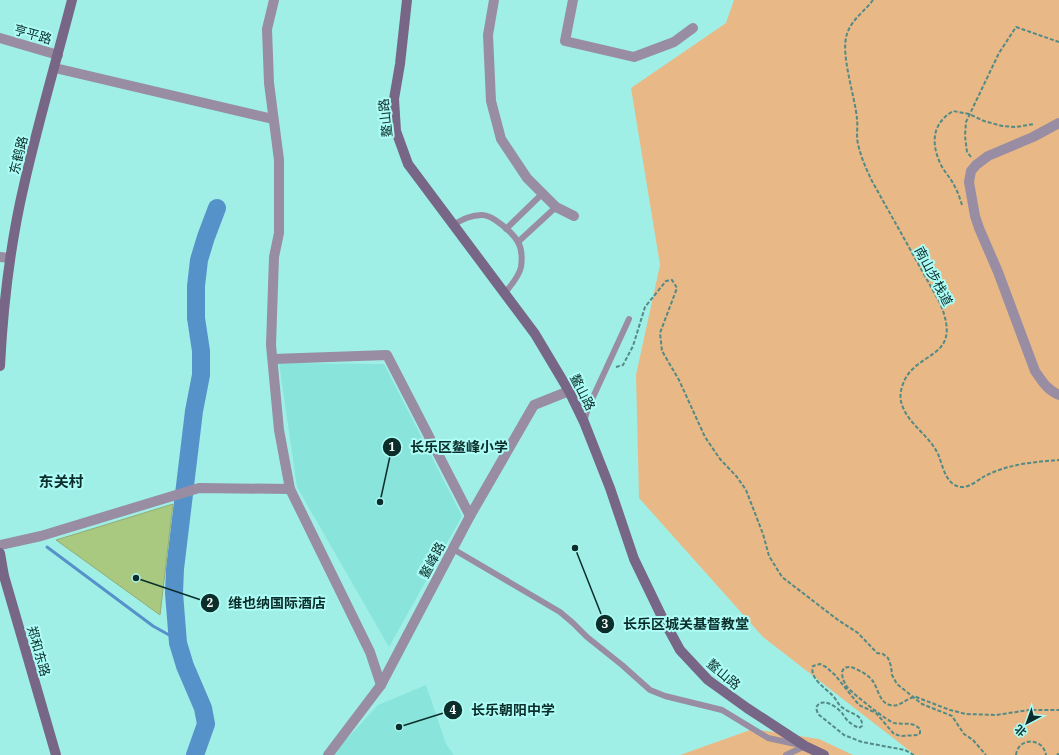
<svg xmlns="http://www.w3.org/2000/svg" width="1059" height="755" font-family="'Noto Serif','Noto Sans SC',serif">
<rect width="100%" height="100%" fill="#a0efe7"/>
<g fill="#89e4dc">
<polygon points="279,363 384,364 462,516 389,647 297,487"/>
<polygon points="426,685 446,744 454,755 332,755 378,705"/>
</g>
<g fill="#e8b986">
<polygon points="734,0 1059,0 1059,755 915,755 763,637 639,498 636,375 660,265 631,88 726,23"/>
<polygon points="753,729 819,739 853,755 680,755"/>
</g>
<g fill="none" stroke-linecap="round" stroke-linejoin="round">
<polyline stroke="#5692ca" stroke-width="3" points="47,547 153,626 178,640"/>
<polyline stroke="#5692ca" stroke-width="18" points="195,755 206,724 203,708 185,666 178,643 174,593 175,569 194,411 201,375 201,351 196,318 196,286 199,260 206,237 217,208"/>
</g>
<polygon fill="#a8c97f" stroke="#93ab76" points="173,504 160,615 56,540"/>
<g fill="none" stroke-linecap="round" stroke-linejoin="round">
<g stroke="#538a85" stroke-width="2" stroke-dasharray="4 2" stroke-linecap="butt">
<path d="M 873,0 C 865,11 851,20 847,34 C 840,54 855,96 857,119 C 858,127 856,136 858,144 C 861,157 866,169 872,181 L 940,303 C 965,363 913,348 902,387 C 900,393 900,399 902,405 C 909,425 929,435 938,454 C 943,465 945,485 961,487 C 969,488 978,480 985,476 C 1008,464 1034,462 1059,460"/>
<polyline points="971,157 967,152 965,136 966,122 999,53 1016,27 1059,42"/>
<path d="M 962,205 C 960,199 958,192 955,187 C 951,178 944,172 940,163 C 931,142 932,124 953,111 L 969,114 L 984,121 L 1002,126 L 1016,127 L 1034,124"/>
<polyline points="616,367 623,365 633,346 645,307 666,281 672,280 677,288 660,333 662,351 679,380 705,437 720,459 737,477 746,490 763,534 769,556 782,577 838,620 858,633 877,653 883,654 888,658 891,666 892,675 897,684 922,704 952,716 964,734 973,740 986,755"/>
<path d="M 914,755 L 905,750 L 862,742 L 844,735 L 818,714 L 816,708 C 821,696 836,706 842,713 C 844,716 846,719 848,721 C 851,724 855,726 859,728 L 862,726 C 863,714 850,714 843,708 C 838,705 837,700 833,696 C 826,688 809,679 813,666 L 820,664 L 826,667 L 835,675 L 859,705 L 876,713 L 894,734 L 901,736 L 918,735 L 920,733 L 920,729 C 912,721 904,725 894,723 C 887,721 852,693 847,687 C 844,682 842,678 842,672 L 844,668 C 849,666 852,667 856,669 C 862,672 868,675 872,680 C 878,687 879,703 890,705 C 901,708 906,697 916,697 L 950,710 L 966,714 L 996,715 L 1029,710 L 1059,710"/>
<path d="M 1016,755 C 1018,737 1043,737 1046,755"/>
<polyline points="1057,755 1059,754"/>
</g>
<g stroke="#988da3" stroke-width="6">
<path d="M 453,225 C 463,219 471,215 482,215 C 493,215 513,233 518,242 C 522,249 522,260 521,267 C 519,277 511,285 505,293"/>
<polyline points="506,229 542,194"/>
<polyline points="518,242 556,207"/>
<polyline points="584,422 588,408 629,319"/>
<polyline points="453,549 560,612 573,623 587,637 622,665 650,690 665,696 722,710 768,738 800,745"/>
<polyline points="786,755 805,746"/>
</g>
<g stroke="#988da3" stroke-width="10">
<polyline points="274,0 267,29 269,83 279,160 279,233 274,257 271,345 279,430 290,489"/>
<polyline points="494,0 488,35 491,101 501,139 527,178 556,207 574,216"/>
<polyline points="573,0 565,41 634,57 674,42 693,28"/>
<polyline points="0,38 58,55"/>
<polyline points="55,68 273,119"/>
<path d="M 1059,123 L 1033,137 L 988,156 L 976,165 L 971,171 L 969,182 L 975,216 L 979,228 L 998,272 L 1035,371 C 1042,381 1047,390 1059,395"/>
<polyline points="0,257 10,258"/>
<polyline points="273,359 387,355 470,516"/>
<polyline points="0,545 41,536 199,488 290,489 370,652 381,685"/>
<polyline points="328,755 381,685 470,516 534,405 569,391"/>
</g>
<g stroke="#776686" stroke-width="10">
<polyline points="407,0 400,64 394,99 396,131 408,164 535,334 569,391 584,422 610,488 634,559 662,617 680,650 708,680 747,708 805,746 824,755"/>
<path d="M 0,366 C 3,306 10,245 24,185 C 38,123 56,62 72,0"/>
<polyline points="0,553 4,576 56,755"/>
</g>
<polyline stroke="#538a85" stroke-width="2" stroke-dasharray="4 2" stroke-linecap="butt" points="1057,755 1059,754"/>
</g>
<g text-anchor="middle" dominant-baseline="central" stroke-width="4" stroke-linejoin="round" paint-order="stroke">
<g font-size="13" fill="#0c2e2b" stroke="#adfcf5">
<text transform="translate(33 34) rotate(16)">亨平路</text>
<text transform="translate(385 118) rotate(-96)">鳌山路</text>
<text transform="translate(18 155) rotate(-76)">东鹤路</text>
<text transform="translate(934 276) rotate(62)">南山步栈道</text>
<text transform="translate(583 392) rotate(63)">鳌山路</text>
<text transform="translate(432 560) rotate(-62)">鳌峰路</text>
<text transform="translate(39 651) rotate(74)">郑和东路</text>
<text transform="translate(724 674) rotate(40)">鳌山路</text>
</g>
<g font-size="15" font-weight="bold" fill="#0c2e2b" stroke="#adfcf5">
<text x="61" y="481">东关村</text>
</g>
</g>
<path fill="none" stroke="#0c2e2b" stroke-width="1.5" d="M380 502L392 447M136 578L210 603M575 548L605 624M399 727L453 710"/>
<g fill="#0c2e2b" stroke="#adfcf5" stroke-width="1.5">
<circle cx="380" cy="502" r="4"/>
<circle cx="136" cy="578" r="4"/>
<circle cx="575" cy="548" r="4"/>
<circle cx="399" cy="727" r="4"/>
<circle cx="392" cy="447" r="10"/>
<circle cx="210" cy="603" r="10"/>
<circle cx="605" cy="624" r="10"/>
<circle cx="453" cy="710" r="10"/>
</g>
<g font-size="12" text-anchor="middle" font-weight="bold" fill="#fff">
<text x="392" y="451">1</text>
<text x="210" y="607">2</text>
<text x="605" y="628">3</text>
<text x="453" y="714">4</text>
</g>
<g font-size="14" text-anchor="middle" font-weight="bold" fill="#0c2e2b" stroke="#adfcf5" stroke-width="4" stroke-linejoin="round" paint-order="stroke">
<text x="459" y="452">长乐区鳌峰小学</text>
<text x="277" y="608">维也纳国际酒店</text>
<text x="686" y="629">长乐区城关基督教堂</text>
<text x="513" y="715">长乐朝阳中学</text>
</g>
<g transform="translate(1027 723) rotate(221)" stroke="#adfcf5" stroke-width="3" paint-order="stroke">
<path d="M0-3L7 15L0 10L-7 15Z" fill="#0c2e2b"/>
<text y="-6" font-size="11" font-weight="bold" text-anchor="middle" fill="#0c2e2b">北</text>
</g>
</svg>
